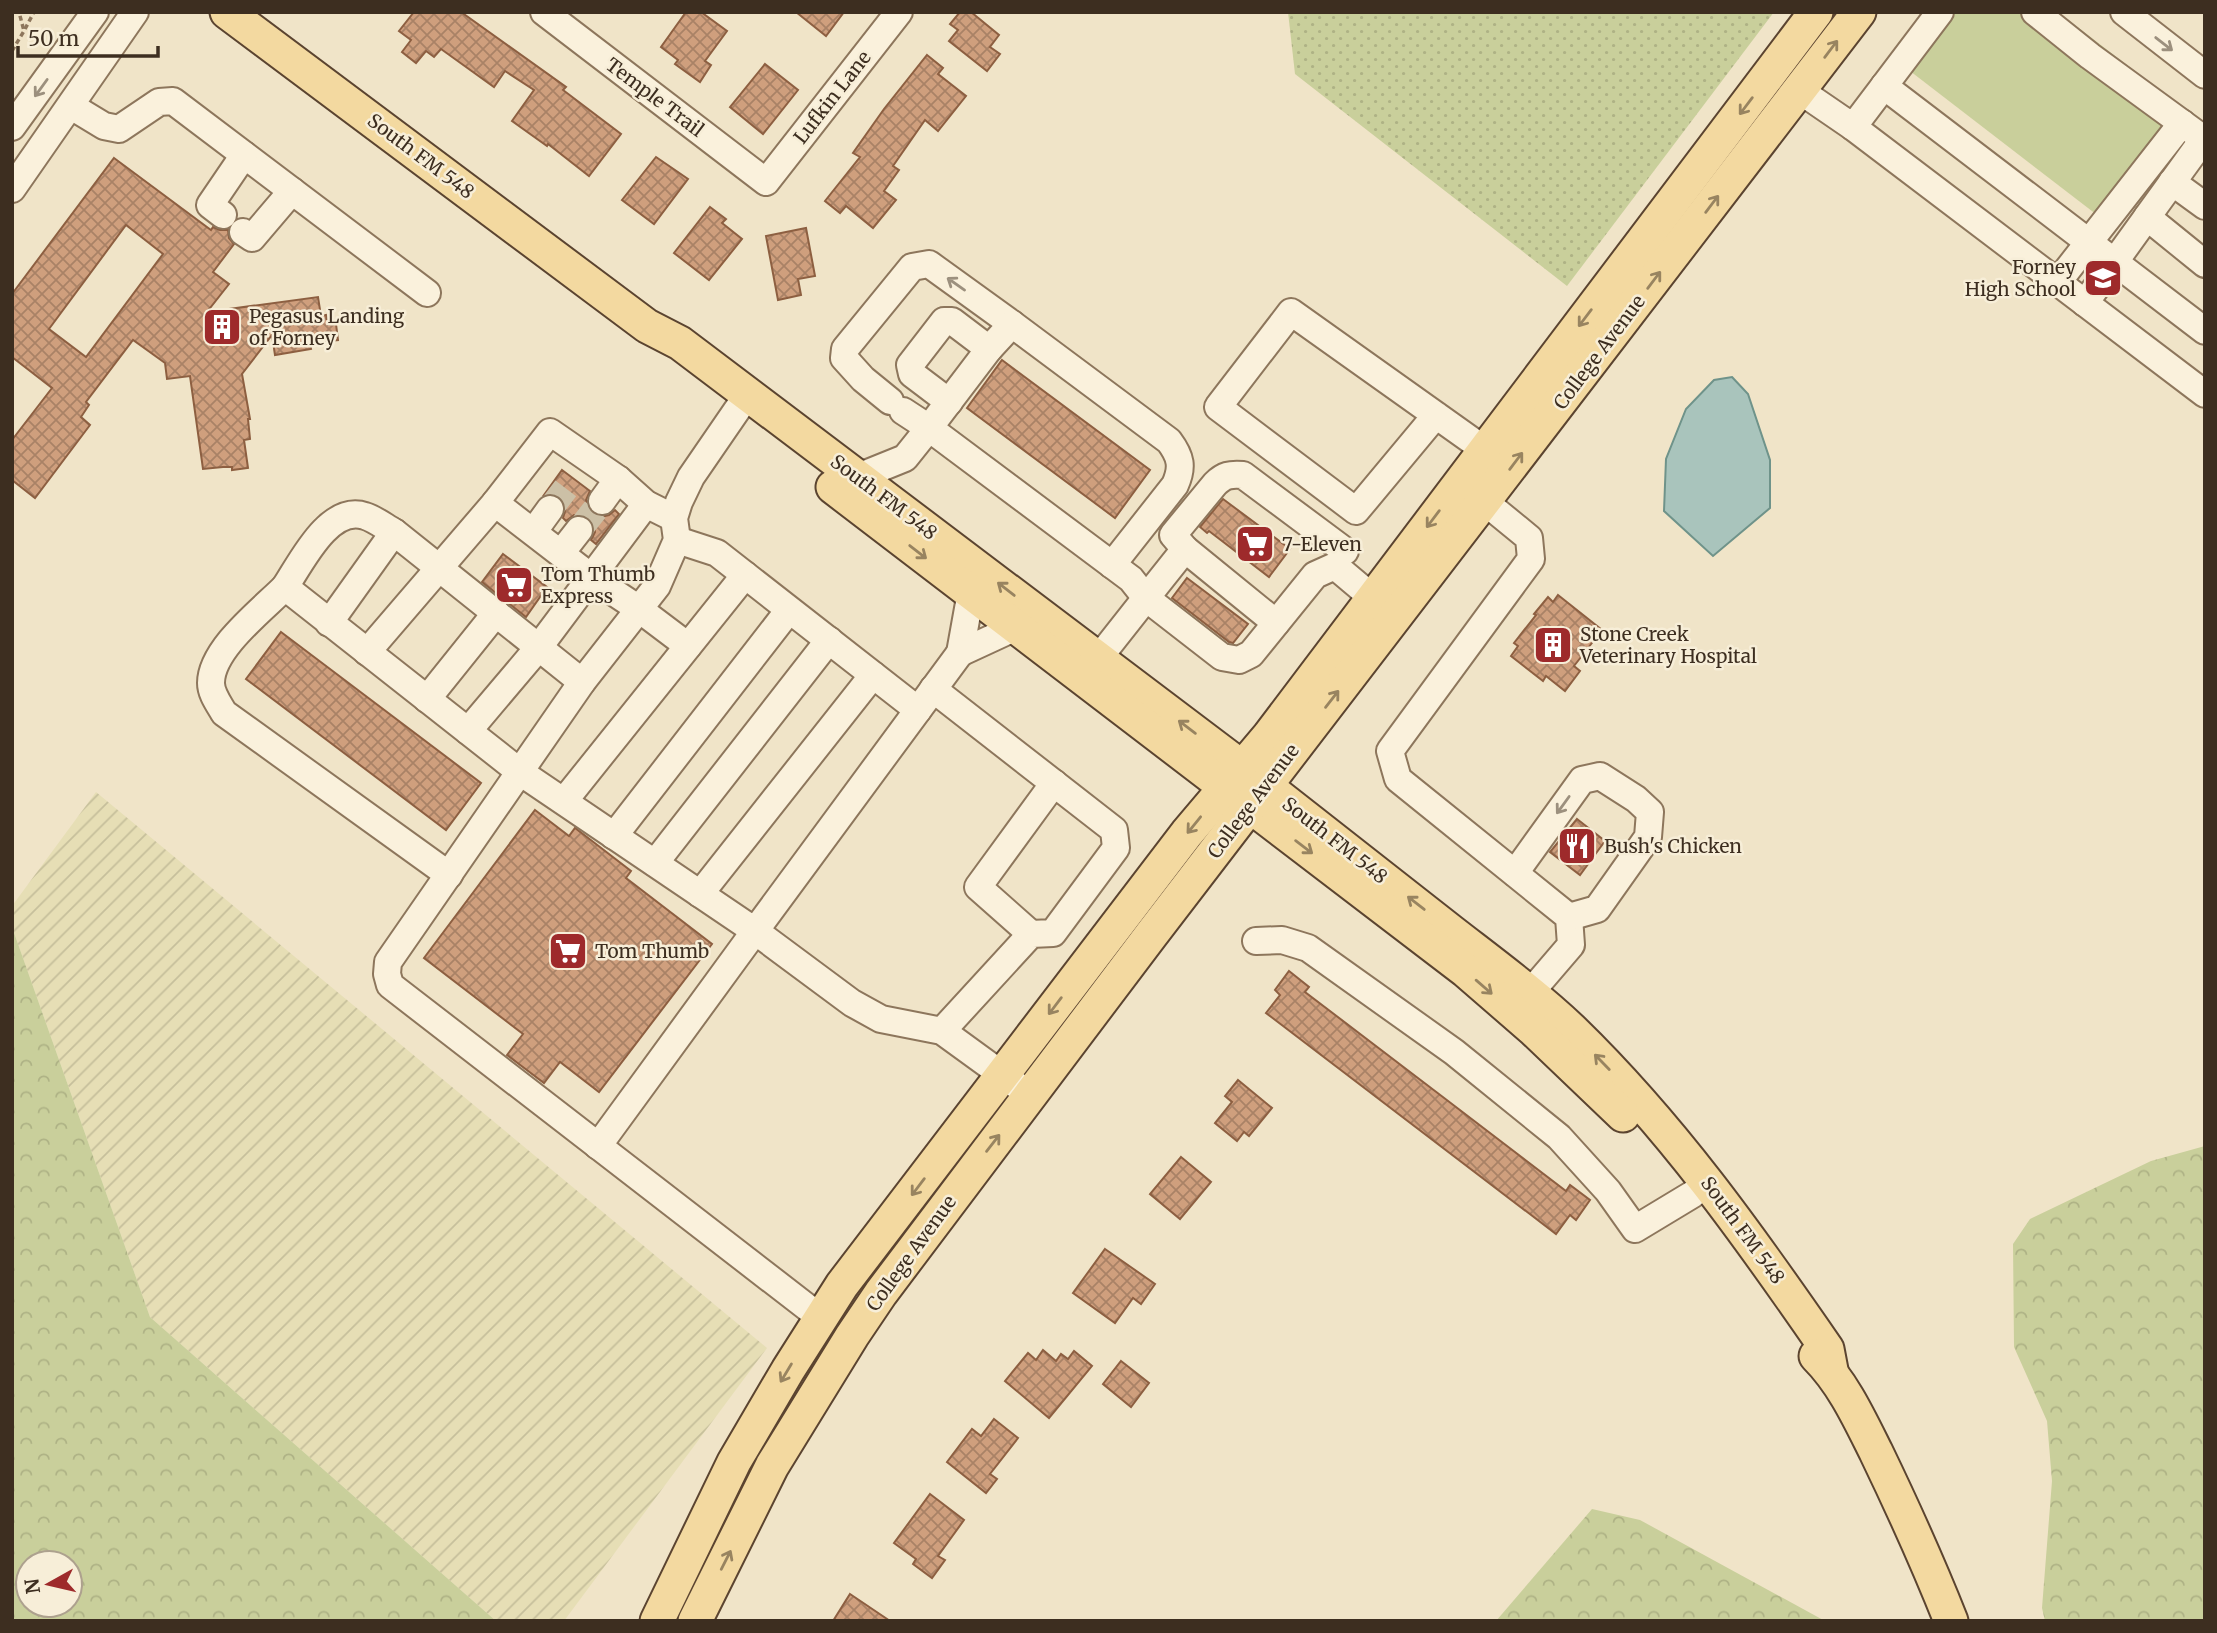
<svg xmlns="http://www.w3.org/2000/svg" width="2217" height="1633" font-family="Merriweather,serif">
<defs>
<pattern id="farmland-furrows" width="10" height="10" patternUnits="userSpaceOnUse" patternTransform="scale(1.75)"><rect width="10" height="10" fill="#e6deb5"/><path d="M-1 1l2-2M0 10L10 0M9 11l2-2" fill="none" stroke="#c6bf9b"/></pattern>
<pattern id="grass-dots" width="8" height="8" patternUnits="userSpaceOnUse" patternTransform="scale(1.75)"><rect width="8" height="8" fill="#c9cf9b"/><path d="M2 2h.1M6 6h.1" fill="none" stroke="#aeb285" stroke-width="1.8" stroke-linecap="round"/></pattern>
<pattern id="forest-crowns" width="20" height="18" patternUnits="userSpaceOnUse" patternTransform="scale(1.75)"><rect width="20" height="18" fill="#c9cf9b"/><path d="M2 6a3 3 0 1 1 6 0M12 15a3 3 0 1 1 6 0" fill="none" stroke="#aeb285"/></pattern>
<pattern id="building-cross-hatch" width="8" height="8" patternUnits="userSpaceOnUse" patternTransform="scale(1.75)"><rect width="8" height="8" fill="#cf9f7d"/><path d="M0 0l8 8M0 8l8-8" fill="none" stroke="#a98266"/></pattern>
</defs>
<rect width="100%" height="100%" fill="#f0e4c8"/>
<polygon fill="url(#farmland-furrows)" points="96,792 767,1348 564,1621 496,1621 150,1317 12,927 12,906"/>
<polygon fill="url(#grass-dots)" points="1288,12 1774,12 1567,286 1295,74"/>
<g fill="url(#forest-crowns)" fill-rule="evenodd">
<path d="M 12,927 L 150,1317 L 496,1621 L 12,1621 ZM 28,1563 L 70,1563 L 70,1605 L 28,1605 Z"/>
<polygon points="2205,1146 2205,1621 2045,1621 2042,1608 2052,1481 2047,1421 2014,1347 2013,1244 2030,1219 2151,1161"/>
<polygon points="1592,1509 1640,1520 1825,1621 1496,1621"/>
</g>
<polygon fill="#c9cf9b" points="1934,12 2058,12 2184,109 2101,218 1897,61"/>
<polygon fill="#a9c4bc" stroke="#6f938a" stroke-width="2" points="1732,377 1748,394 1770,460 1770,508 1713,556 1664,511 1666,459 1686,409 1714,380"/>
<g fill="url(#building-cross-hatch)" stroke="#8d5f41" stroke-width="2" fill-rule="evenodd">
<polygon points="414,12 461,12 566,87 563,90 621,134 589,176 548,144 547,146 512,121 534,90 505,71 494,87 441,49 434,57 426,51 416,63 402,52 411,40 399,31"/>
<polygon points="686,12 701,12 727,31 705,61 711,65 700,82 675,64 678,60 661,47"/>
<polygon points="796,12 844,12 826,36"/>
<polygon points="960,12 971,12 999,35 990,47 1000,54 987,71 949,41 958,30 950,24"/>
<polygon points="927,55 943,68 938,74 966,96 938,131 925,120 893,166 899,170 884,191 896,200 873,228 846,206 840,213 825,201 860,157 853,153 884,109"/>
<polygon points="765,64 798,90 763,134 730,107"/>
<polygon points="656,157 688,179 654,224 622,200"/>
<path d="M 114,158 L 211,230 L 213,227 L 220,230 L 228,230 L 229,238 L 234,244 L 213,272 L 229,284 L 207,312 L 318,297 L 321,316 L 326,315 L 328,325 L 336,324 L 338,340 L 310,343 L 311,349 L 275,355 L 272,335 L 242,374 L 250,419 L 248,419 L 250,439 L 244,440 L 248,468 L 232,470 L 232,467 L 223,467 L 203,469 L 190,376 L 167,379 L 165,363 L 133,340 L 86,402 L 89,405 L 81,417 L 90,425 L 35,498 L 12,480 L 12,440 L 52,388 L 12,357 L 12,294 ZM 126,225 L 163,254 L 86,357 L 49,329 Z"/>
<polygon points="710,207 726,219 722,223 742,239 709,280 674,253"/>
<polygon points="806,228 815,276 798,279 801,295 778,300 766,236"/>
<polygon points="1002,360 1150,470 1115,518 967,408"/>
<polygon points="562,470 590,491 586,500 588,508 592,513 601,517 609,515 615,510 619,514 596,544 591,540 595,532 594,525 589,518 582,515 574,515 566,521 563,518 565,511 565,503 560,497 552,494 544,495"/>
<polygon points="1223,499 1290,549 1269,577 1209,531 1207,533 1200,527"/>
<polygon points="503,554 547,587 526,617 482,582"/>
<polygon points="1187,578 1248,624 1233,643 1229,642 1172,598"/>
<polygon points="1558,595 1602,630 1574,666 1580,671 1565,691 1546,676 1543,681 1511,656 1518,646 1514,643 1536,615 1534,614 1548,597 1553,602"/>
<polygon points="281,632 481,783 446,830 246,679"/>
<polygon points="535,810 569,836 575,828 583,834 631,871 626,878 712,944 599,1092 560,1062 544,1083 507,1055 523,1034 424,958"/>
<polygon points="1577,819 1605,841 1580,875 1550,852"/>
<polygon points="1289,971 1309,987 1305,992 1435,1091 1566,1191 1570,1185 1590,1200 1576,1220 1570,1215 1556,1234 1266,1013 1280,995 1275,990"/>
<polygon points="1238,1080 1272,1108 1249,1136 1244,1132 1237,1141 1215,1123 1232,1102 1225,1096"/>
<polygon points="1181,1157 1211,1182 1180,1219 1150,1194"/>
<polygon points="1105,1249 1155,1284 1141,1304 1133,1298 1115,1323 1073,1293"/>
<polygon points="1043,1350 1056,1361 1061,1354 1068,1359 1074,1351 1092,1366 1049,1418 1005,1381 1028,1353 1036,1360"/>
<polygon points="1121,1361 1149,1383 1131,1407 1103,1384"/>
<polygon points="994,1419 1018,1438 990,1474 997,1479 986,1493 947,1462 972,1429 981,1436"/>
<polygon points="930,1494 964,1520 938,1556 945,1560 932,1578 913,1564 916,1559 894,1543"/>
<polygon points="850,1594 890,1621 833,1621"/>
</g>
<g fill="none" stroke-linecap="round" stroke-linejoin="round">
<g stroke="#ccc0a6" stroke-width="26" stroke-dasharray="26 13" stroke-linecap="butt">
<polyline points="550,509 573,479"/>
<polyline points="579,530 602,501"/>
</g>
<g stroke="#8d765c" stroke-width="30">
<g id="minor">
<polyline points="544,12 766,182 899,12"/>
<polyline points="2035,12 2090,56 2205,140"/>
<polyline points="2124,12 2205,75"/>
<polyline points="1884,86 2205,331"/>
<polyline points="1799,90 1853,127 1940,12"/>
<polyline points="71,106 104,126 119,129 159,102 173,101 427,293"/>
<polyline points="12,127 95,12"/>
<polyline points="1853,127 2205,394"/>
<polyline points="2172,182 2205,206"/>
<polyline points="12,189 135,12"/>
<polyline points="223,215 210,205 244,155"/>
<polyline points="2147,217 2205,137"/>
<polyline points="243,232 252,238 292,191"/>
<polyline points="2057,283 2182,123"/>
<polyline points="2085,303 2147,217 2205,264"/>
<polyline points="748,394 691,477 679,502 674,518 677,540 657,586 582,682 388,962 387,974 390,985 821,1318"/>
<polyline points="890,401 863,379 844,358 845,349 912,267 929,264 1012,324"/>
<polyline points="949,402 912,374 910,365 944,321 952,321 989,349"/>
<path d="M 903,411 L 929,428 L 989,349 L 1012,324 L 1169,441 C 1181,457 1183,467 1175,485 L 1112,565"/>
<polyline points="1436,415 1356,511 1218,407 1291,312 1485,450"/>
<path d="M 858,477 L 905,458 L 929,428 L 1131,579 L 1146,598 L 1185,549 L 1173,535 L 1215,484 C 1224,475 1230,474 1243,475 L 1345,551"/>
<polyline points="602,501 618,479"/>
<polyline points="1485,502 1529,538 1531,559 1390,751 1398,779 1569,917 1571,945 1535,987 1528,992"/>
<polyline points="495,503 591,577 639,609 688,646"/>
<polyline points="534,531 550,509"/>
<polyline points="677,540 717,553 918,710"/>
<polyline points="1185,549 1276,623"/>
<polyline points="561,553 579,530"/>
<path d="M 285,587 C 301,563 329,504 365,516 C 375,519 385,527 394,532 L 582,682"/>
<polyline points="971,592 960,653 1016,627"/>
<polyline points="329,623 394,532"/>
<polyline points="367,652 495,503 550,432 618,479 646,504 674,518"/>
<polyline points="1086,674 1146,598 1222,657 1239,660 1251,654 1315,575 1335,566 1373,598"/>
<polyline points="933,689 1114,830 1116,848 1053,933 1031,934 942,1031"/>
<polyline points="427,699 496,613"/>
<polyline points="468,731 539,647 646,504"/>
<polyline points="564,801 745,575"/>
<polyline points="614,836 789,610"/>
<polyline points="655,863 829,640"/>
<polyline points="1515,873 1582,780 1600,776 1636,799 1650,812 1648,837 1597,909 1569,917"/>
<path d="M 449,875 L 224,713 C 219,704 211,694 211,683 C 211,649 262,610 285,587 L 520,772 L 755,931 L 960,653"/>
<polyline points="700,894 873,675"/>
<polyline points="1031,934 978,887 1054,783"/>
<polyline points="1256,941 1282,940 1308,948 1454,1052 1559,1137 1608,1191 1635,1229 1693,1194"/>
<polyline points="598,1146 755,931 852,1003 881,1019 942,1031 1030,1095"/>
</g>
</g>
<g stroke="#5b4430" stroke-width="37">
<g id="major">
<path d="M 227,12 L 647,326 L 680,343 C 866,484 1053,625 1240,766 C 1311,821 1382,877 1453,933 C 1493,964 1535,995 1572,1030 C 1671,1126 1749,1236 1827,1349 L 1831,1370"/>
<polyline points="833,487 1466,971 1534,1030 1623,1115"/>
<path d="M 1816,1356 C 1843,1383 1859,1418 1876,1452 C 1903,1508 1928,1563 1951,1621"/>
<polyline points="657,1621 734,1462 788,1370 842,1285 1187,833 1269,736 1816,12"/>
<polyline points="695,1621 772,1466 852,1336 881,1293 1151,935 1859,12"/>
</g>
</g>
<g stroke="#8d765c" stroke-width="3.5" stroke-dasharray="5 3.5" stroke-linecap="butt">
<polyline points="25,29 34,12"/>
<polyline points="12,51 24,31 19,12"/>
</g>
<use href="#minor" stroke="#faf1dc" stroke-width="26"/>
<use href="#major" stroke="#f3d9a0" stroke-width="33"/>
</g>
<defs><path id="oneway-shaft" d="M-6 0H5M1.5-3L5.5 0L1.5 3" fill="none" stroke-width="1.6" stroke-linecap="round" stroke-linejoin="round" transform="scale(1.75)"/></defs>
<g stroke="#9c907e">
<use href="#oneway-shaft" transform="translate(2164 44) rotate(38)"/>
<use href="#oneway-shaft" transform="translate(41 88) rotate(126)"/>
<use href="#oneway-shaft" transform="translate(956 284) rotate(-145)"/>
<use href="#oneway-shaft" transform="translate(1563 805) rotate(126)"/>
</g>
<g stroke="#988460">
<use href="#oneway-shaft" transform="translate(1831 49) rotate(-53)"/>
<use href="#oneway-shaft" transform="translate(1746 106) rotate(127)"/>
<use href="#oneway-shaft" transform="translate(1712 204) rotate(-53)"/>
<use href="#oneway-shaft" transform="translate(1654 280) rotate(-53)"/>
<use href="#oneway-shaft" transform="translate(1585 318) rotate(127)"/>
<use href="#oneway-shaft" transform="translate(1516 461) rotate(-53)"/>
<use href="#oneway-shaft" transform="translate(1433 519) rotate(127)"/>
<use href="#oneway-shaft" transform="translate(918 552) rotate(38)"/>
<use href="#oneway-shaft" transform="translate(1006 589) rotate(-142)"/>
<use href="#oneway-shaft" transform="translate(1332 699) rotate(-52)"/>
<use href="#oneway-shaft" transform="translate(1187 727) rotate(-143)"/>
<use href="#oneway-shaft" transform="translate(1194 825) rotate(129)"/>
<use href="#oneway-shaft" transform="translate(1304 847) rotate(37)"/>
<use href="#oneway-shaft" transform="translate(1416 903) rotate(-142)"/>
<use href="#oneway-shaft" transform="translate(1484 987) rotate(41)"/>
<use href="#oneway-shaft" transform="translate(1055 1006) rotate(127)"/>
<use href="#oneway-shaft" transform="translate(1602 1062) rotate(-134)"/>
<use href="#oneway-shaft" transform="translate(993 1143) rotate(-52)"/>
<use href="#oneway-shaft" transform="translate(918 1187) rotate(127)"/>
<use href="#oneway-shaft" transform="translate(786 1373) rotate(121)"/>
<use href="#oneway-shaft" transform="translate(726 1560) rotate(-63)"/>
</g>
<defs>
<g id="school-square" transform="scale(2.0125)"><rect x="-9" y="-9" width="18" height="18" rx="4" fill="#9e2a2b" stroke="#f7eed8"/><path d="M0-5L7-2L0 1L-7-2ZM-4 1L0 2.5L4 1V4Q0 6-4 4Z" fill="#fff"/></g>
<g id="building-square" transform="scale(2.0125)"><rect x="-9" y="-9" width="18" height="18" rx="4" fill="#9e2a2b" stroke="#f7eed8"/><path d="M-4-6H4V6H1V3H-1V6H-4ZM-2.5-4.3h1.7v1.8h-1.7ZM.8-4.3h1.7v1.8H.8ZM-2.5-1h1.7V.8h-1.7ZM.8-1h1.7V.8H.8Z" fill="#fff"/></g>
<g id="supermarket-square" transform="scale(2.0125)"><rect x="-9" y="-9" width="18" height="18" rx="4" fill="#9e2a2b" stroke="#f7eed8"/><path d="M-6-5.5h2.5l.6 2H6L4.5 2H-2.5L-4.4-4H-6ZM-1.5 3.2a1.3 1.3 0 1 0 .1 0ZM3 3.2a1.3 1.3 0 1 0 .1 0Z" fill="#fff"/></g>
<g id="restaurant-square" transform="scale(2.0125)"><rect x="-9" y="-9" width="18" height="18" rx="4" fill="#9e2a2b" stroke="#f7eed8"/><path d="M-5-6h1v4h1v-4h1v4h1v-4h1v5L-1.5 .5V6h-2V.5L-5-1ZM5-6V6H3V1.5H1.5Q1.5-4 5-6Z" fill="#fff"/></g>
</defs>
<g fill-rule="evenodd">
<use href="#school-square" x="2103" y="278"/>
<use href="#building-square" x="222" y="327"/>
<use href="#supermarket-square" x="1255" y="544"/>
<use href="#supermarket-square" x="514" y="585"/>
<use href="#building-square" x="1553" y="645"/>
<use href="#restaurant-square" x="1577" y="846"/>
<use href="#supermarket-square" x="568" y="951"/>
</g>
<g text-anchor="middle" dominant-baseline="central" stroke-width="5" stroke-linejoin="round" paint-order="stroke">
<g font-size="19" fill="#3d2e20" stroke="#f7eed8">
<text transform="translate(655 97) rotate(37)">Temple Trail</text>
<text transform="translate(832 97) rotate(-52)">Lufkin Lane</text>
<text transform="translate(421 156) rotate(37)">South FM 548</text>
<text transform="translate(1599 352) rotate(-53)">College Avenue</text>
<text transform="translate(884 497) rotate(37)">South FM 548</text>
<text transform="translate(1253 801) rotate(-53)">College Avenue</text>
<text transform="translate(1335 840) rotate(38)">South FM 548</text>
<text transform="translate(1743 1230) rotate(54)">South FM 548</text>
<text transform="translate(911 1253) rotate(-54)">College Avenue</text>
</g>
<g font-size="19" fill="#3d2e20" stroke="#f7eed8" text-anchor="start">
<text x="2076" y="267" text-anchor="end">Forney<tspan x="2076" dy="22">High School</tspan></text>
<text x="249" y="316">Pegasus Landing<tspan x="249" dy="22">of Forney</tspan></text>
<text x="1282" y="544">7-Eleven</text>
<text x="541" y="574">Tom Thumb<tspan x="541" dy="22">Express</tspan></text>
<text x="1580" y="634">Stone Creek<tspan x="1580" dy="22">Veterinary Hospital</tspan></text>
<text x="1604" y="846">Bush's Chicken</text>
<text x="595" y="951">Tom Thumb</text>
</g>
</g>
<rect width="2217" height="1633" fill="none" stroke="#3d2e20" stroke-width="28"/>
<g transform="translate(49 1584) rotate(262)"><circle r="33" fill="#f7eed8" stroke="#ada18e" stroke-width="2"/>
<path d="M0-5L12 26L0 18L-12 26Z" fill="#9e2a2b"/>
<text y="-10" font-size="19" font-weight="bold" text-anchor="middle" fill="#3d2e20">N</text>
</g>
<path d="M18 46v10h140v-10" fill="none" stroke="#3d2e20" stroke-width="3.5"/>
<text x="28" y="46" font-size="21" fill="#3d2e20" stroke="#f7eed8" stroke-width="5" paint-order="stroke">50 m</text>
</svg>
